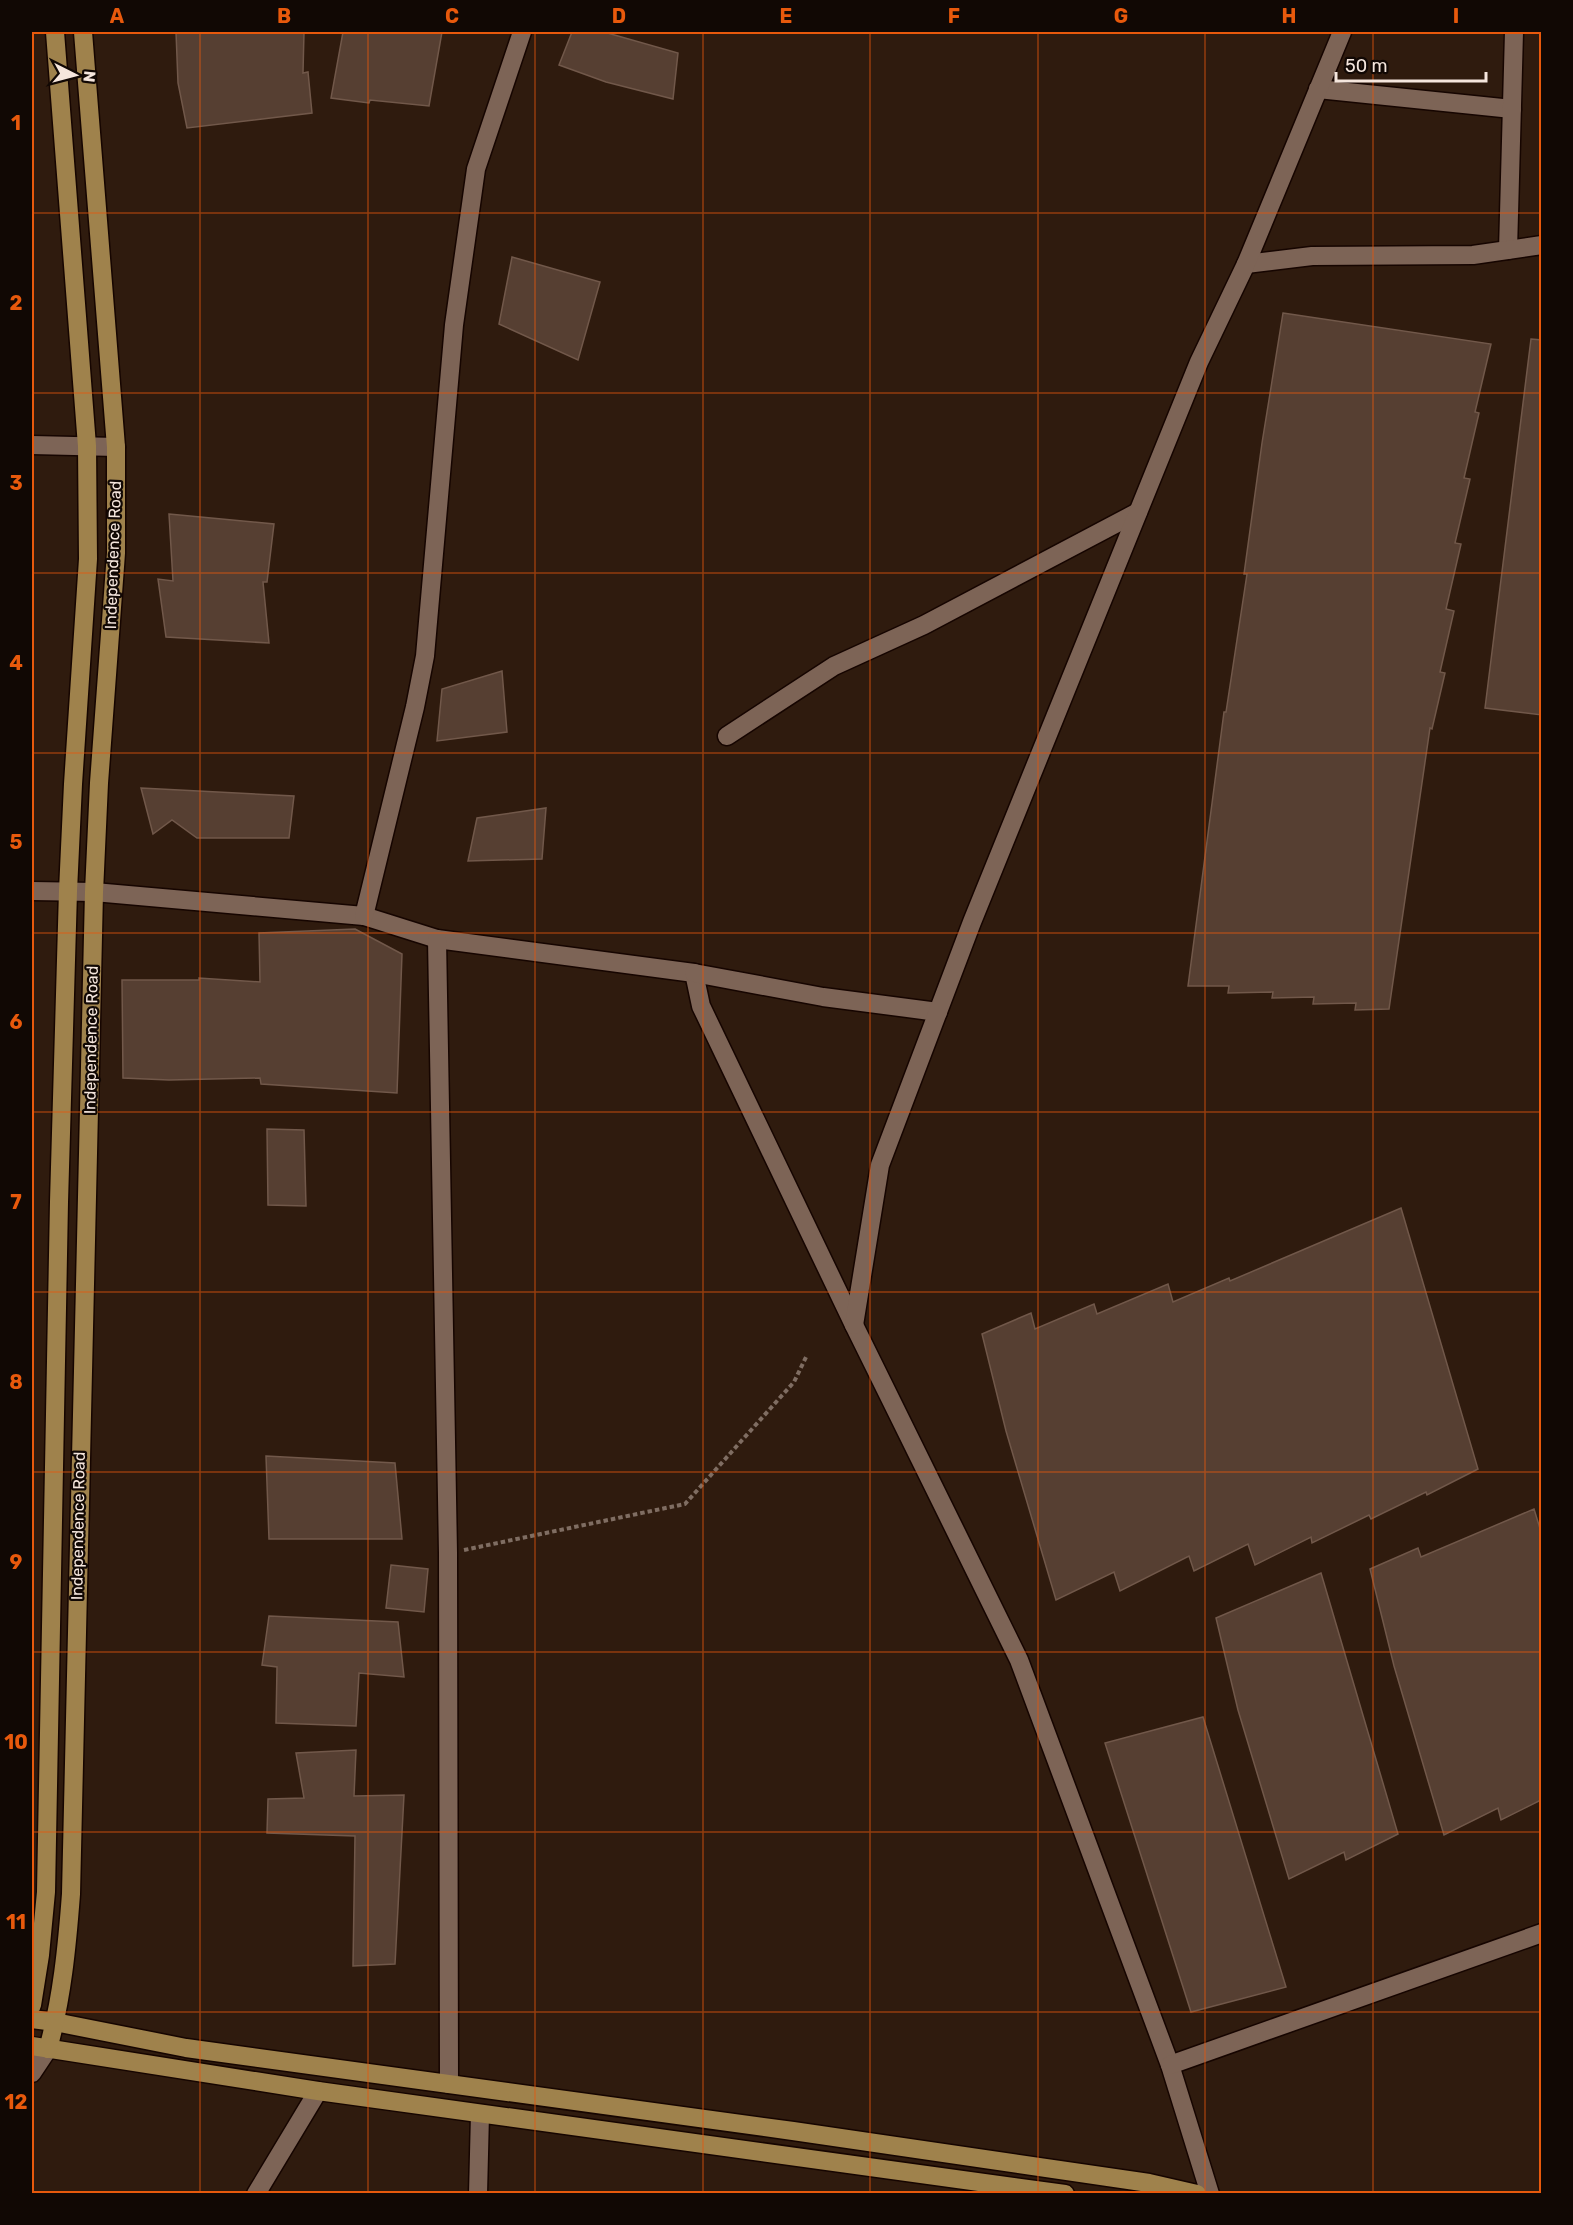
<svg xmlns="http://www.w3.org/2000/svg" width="1573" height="2225" font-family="Rubik,sans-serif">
<rect width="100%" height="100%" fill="#2f1b0e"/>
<g fill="#563f32" stroke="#71584a" stroke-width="1.5">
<polygon points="176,32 304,32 303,73 308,72 312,113 187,128 178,83"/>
<polygon points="343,32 442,32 429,106 370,100 369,103 331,98"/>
<polygon points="572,32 604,32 678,53 673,99 606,82 559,65"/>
<polygon points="512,257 600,282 578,360 499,324"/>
<polygon points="1283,313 1491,344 1475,412 1479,413 1464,478 1470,479 1455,543 1461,544 1446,609 1454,611 1440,672 1445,673 1432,729 1430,728 1389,1009 1355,1010 1356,1003 1313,1004 1314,997 1272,998 1273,992 1228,993 1229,986 1188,986 1224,712 1226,712 1247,574 1244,574 1262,443"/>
<polygon points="1531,339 1542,340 1542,715 1485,708"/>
<polygon points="169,514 274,524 267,582 263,582 269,643 166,637 158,579 173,581"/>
<polygon points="502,671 507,732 437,741 442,689"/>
<polygon points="141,788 294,796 289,838 197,838 172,820 153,834"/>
<polygon points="546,808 542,859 468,861 477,818"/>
<polygon points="355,929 402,954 397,1093 261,1084 260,1078 169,1080 123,1078 122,980 199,980 199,978 260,982 259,933"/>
<polygon points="267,1129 304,1130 306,1206 268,1205"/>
<polygon points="1401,1208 1478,1469 1427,1495 1426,1492 1371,1519 1369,1515 1312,1543 1311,1537 1255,1565 1248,1544 1194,1571 1189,1556 1120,1591 1114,1572 1056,1600 1006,1431 982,1334 1031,1313 1035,1329 1094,1304 1097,1314 1168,1284 1173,1302 1229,1278 1230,1281"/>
<polygon points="266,1456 395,1463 402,1539 269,1539"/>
<polygon points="1534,1509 1542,1535 1541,1800 1501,1820 1498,1808 1444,1835 1394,1666 1370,1569 1418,1548 1421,1557"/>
<polygon points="391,1565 428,1569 424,1612 386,1608"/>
<polygon points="1321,1573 1398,1834 1346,1860 1344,1852 1289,1879 1238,1710 1216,1618"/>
<polygon points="269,1616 398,1622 404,1677 359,1673 356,1726 276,1723 277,1667 262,1665"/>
<polygon points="1203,1717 1286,1987 1191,2012 1105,1743"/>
<polygon points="356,1750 354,1796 404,1795 395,1964 353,1966 355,1836 267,1833 268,1799 304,1798 296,1753"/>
</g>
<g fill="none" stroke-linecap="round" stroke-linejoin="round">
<g stroke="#160500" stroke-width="21">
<g id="minor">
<polyline points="1318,89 1512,109"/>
<polyline points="1508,250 1514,32"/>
<polyline points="1246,264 1312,256 1473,255 1542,245"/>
<polyline points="32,445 116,447"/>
<polyline points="727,736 834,666 924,625 1138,512"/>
<polyline points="32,891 94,892 364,916 437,939 694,973 701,1006 854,1325 1019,1660 1170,2065 1210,2194"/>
<polyline points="364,916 415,707 425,656 454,325 476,169 522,32"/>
<polyline points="437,939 448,1553 449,2084"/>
<polyline points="694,973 823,997 938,1012"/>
<polyline points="854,1325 880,1165 972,922 1199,362 1246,264 1342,32"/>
<polyline points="1170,2065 1542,1933"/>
<polyline points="32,2073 48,2049"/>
<polyline points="256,2194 318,2091"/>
<polyline points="478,2194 480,2114"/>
</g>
</g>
<g stroke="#160500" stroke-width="21">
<g id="major">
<polyline points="32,2005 40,1955 46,1892 59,1202 68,891 73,784 88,559 87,446 55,32"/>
<polyline points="32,2019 55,2022 186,2048 793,2131 1149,2183 1197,2194"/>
<polyline points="32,2046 318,2091 1065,2194"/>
<path d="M 48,2049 C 62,1998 67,1947 71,1894 L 94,892 L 99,783 L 116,553 L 116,447 L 83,32"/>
</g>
</g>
<polyline stroke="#7f6d62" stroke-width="4" stroke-dasharray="4.5 3" stroke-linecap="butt" points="464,1550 685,1504 794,1382 807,1355"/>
<use href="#minor" stroke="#7d6456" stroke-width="18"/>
<use href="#major" stroke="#9f824c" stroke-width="18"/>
</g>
<path fill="none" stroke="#e8590c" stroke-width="1.5" stroke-opacity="0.55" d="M 200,32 L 200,2194M 368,32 L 368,2194M 535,32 L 535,2194M 703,32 L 703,2194M 870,32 L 870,2194M 1038,32 L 1038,2194M 1205,32 L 1205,2194M 1373,32 L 1373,2194M 32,213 L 1542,213M 32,393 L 1542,393M 32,573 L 1542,573M 32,753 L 1542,753M 32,933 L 1542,933M 32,1112 L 1542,1112M 32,1292 L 1542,1292M 32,1472 L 1542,1472M 32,1652 L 1542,1652M 32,1832 L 1542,1832M 32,2012 L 1542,2012"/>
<g text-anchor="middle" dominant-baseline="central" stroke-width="4.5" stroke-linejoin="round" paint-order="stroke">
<g font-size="16" fill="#f5e6dd" stroke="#110804">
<text transform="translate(113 555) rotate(-88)">Independence Road</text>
<text transform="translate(91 1040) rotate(-89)">Independence Road</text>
<text transform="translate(78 1526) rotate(-89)">Independence Road</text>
</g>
</g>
<rect width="1573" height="2225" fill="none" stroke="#110804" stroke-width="66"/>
<g transform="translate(75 75) rotate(96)" stroke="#110804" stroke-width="4.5" paint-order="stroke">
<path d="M0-4.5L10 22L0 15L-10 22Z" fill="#f5e6dd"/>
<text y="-9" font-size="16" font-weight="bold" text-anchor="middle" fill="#f5e6dd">N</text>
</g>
<path d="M1336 72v9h150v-9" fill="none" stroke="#f5e6dd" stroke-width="3"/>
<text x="1345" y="72" font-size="18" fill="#f5e6dd" stroke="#110804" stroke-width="4.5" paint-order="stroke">50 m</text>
<rect x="33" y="33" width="1507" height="2159" fill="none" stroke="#e8590c" stroke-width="2"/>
<g font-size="20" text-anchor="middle" font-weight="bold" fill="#e8590c">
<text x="117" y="23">A</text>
<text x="284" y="23">B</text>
<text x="452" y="23">C</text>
<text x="619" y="23">D</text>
<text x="786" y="23">E</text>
<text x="954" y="23">F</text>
<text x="1121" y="23">G</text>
<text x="1289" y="23">H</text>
<text x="1456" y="23">I</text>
<text x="16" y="130">1</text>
<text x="16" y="310">2</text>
<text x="16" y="490">3</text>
<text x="16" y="670">4</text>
<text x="16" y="849">5</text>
<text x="16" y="1029">6</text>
<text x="16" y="1209">7</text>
<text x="16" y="1389">8</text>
<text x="16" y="1569">9</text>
<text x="16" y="1749">10</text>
<text x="16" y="1929">11</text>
<text x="16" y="2109">12</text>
</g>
</svg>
